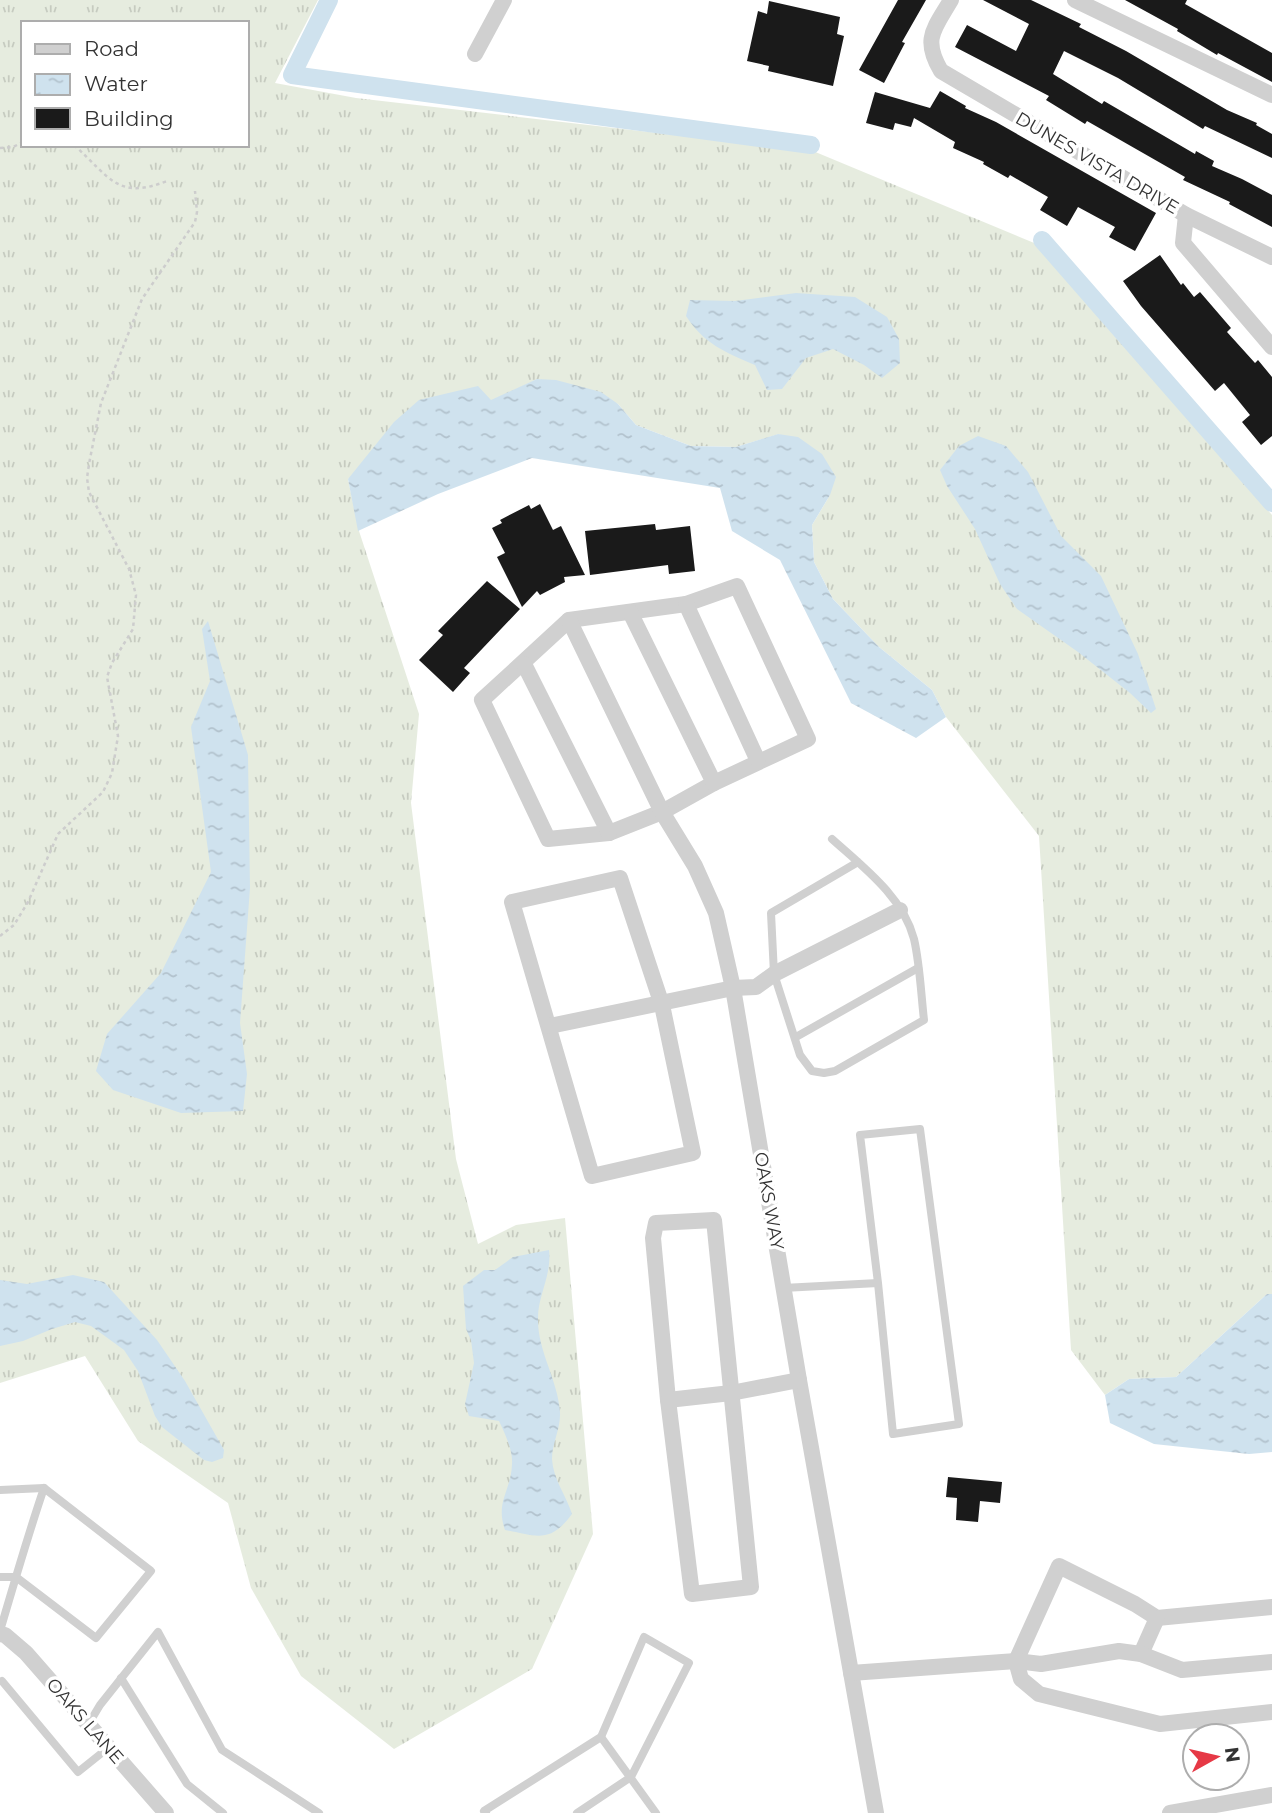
<svg xmlns="http://www.w3.org/2000/svg" width="1272" height="1813" font-family="Montserrat,sans-serif">
<defs>
<pattern id="grass-tufts" width="24" height="20" patternUnits="userSpaceOnUse" patternTransform="scale(1.75)"><rect width="24" height="20" fill="#e6ecdf"/><path d="M3 7l-1-3M5 7V3M7 7l1-3M15 17l-1-3M17 17v-4M19 17l1-3" fill="none" stroke="#c6cbc0"/></pattern>
<pattern id="water-ripples" width="26" height="14" patternUnits="userSpaceOnUse" patternTransform="scale(1.75)"><rect width="26" height="14" fill="#cfe2ee"/><path d="M2 4q2-2 4 0t4 0M15 11q2-2 4 0t4 0" fill="none" stroke="#b2c2cd"/></pattern>
</defs>
<rect width="100%" height="100%" fill="#fff"/>
<path fill="url(#grass-tufts)" fill-rule="evenodd" d="M 0,0 L 318,0 L 275,83 L 356,98 L 813,151 L 1039,245 L 1272,515 L 1272,1294 L 1267,1294 L 1176,1377 L 1129,1379 L 1105,1395 L 1071,1350 L 1039,836 L 946,717 L 932,690 L 879,647 L 833,599 L 814,562 L 812,525 L 830,495 L 779,434 L 736,447 L 691,446 L 636,425 L 618,404 L 538,379 L 491,401 L 348,479 L 359,531 L 419,714 L 411,803 L 456,1159 L 478,1244 L 516,1225 L 565,1218 L 593,1534 L 532,1669 L 394,1749 L 301,1676 L 251,1588 L 228,1503 L 138,1441 L 85,1356 L 0,1383 ZM 23,23 L 247,23 L 247,145 L 23,145 Z"/>
<g fill="url(#water-ripples)">
<path d="M 796,293 L 855,297 L 887,317 L 899,339 L 900,363 L 882,378 L 864,365 L 833,349 L 806,358 L 782,389 L 767,390 L 755,365 C 726,353 703,343 686,316 L 690,300 L 735,301 Z"/>
<polygon points="537,379 556,380 601,392 618,404 636,425 691,446 736,447 778,434 798,437 822,454 836,477 830,495 812,525 814,562 833,599 879,647 932,690 946,717 916,738 851,703 780,560 732,531 720,488 532,458 438,494 358,531 348,479 394,422 419,400 478,386 491,400"/>
<polygon points="978,436 1006,446 1028,472 1061,536 1101,576 1138,654 1156,709 1151,713 1130,693 1078,652 1017,609 1000,584 975,529 947,486 940,470 959,446"/>
<polygon points="208,621 248,755 250,888 240,1023 247,1074 243,1111 181,1113 113,1090 96,1071 107,1034 161,973 211,872 191,727 210,681 202,629"/>
<path d="M 549,1250 C 552,1275 538,1295 538,1318 C 537,1350 558,1380 560,1412 C 561,1428 552,1443 552,1459 C 553,1479 566,1495 572,1514 C 550,1544 537,1536 505,1530 C 495,1501 511,1492 512,1464 C 513,1450 505,1434 499,1421 L 469,1416 L 465,1404 L 474,1363 L 471,1340 L 466,1329 L 463,1286 L 484,1270 L 495,1270 L 513,1257 Z"/>
<polygon points="73,1275 104,1282 157,1340 185,1381 224,1450 223,1458 212,1462 204,1460 162,1427 155,1416 138,1371 124,1350 91,1326 75,1322 52,1329 23,1341 0,1346 0,1280 27,1284"/>
<polygon points="1267,1294 1272,1294 1272,1452 1249,1454 1154,1444 1110,1423 1105,1395 1129,1379 1176,1377"/>
</g>
<g fill="none" stroke-linecap="round" stroke-linejoin="round">
<g stroke="#cfe2ee" stroke-width="18">
<polyline points="329,0 292,75 811,145"/>
<polyline points="1042,240 1272,503"/>
</g>
</g>
<g fill="#1a1a1a">
<polygon points="898,0 926,0 902,42 905,43 884,83 859,70"/>
<polygon points="983,0 1031,0 1081,24 1079,27 1126,51 1227,110 1257,123 1256,125 1272,134 1272,158 1205,126 1203,129 1118,78 1064,51 1053,74 1102,104 1104,101 1195,154 1196,151 1214,161 1212,166 1242,179 1272,195 1272,227 1229,204 1230,202 1183,180 1185,177 1087,121 1085,124 1046,100 1049,96 955,47 967,25 1016,51 1029,24"/>
<polygon points="1125,0 1187,0 1185,4 1272,53 1272,82 1218,53 1217,55 1177,31 1178,29"/>
<polygon points="769,1 840,17 837,34 844,36 833,86 768,71 769,66 747,61 758,11 767,14"/>
<polygon points="940,91 966,106 965,108 996,122 1156,213 1135,251 1109,237 1115,227 1078,207 1067,226 1040,210 1048,197 1010,175 1008,178 983,164 984,162 953,148 955,142 914,118 911,127 895,123 893,130 866,123 875,92 930,108"/>
<polygon points="1160,255 1181,285 1183,283 1194,297 1200,292 1231,328 1227,332 1255,363 1258,360 1272,377 1272,436 1261,445 1242,422 1250,415 1224,383 1215,391 1141,306 1123,281"/>
<polygon points="540,504 553,530 561,526 585,575 564,577 565,582 540,595 537,591 522,607 497,557 505,553 492,528 502,523 500,520 529,505 531,509"/>
<polygon points="655,524 656,530 690,526 695,571 669,574 668,565 590,575 585,531"/>
<polygon points="487,581 520,609 464,668 470,673 453,692 419,660 443,635 438,631"/>
<polygon points="948,1477 1002,1482 1000,1503 980,1501 978,1522 956,1520 957,1498 946,1497"/>
</g>
<g fill="none" stroke-linecap="round" stroke-linejoin="round">
<g stroke="#cdcdcd" stroke-width="2.5" stroke-dasharray="3.5 3.5" stroke-linecap="butt">
<path d="M 74,145 C 109,176 117,201 167,181"/>
<polyline points="0,148 13,147 23,142"/>
<polyline points="0,936 14,925 28,902 58,834 103,792 112,773 118,736 107,677 112,663 133,629 136,595 129,569 89,492 87,478 89,464 101,403 142,299 195,222 197,212 195,191"/>
</g>
<g stroke="#d0d0d0" stroke-width="8">
<path d="M 832,839 C 863,867 903,897 914,939 C 920,965 921,994 924,1020 L 835,1071 L 824,1073 L 812,1071 L 800,1055 L 774,974 L 771,913 L 858,862"/>
<polyline points="796,1037 918,968"/>
<polyline points="783,1288 878,1283 893,1434 959,1424 920,1129 860,1135 878,1283"/>
<polyline points="0,1490 44,1488"/>
<path d="M 0,1577 L 16,1577 L 96,1638 L 151,1571 L 44,1488 C 28,1535 14,1583 0,1631"/>
<polyline points="121,1678 187,1784 223,1813"/>
<polyline points="2,1681 78,1772 108,1748"/>
<polyline points="88,1725 100,1705 158,1632 222,1750 319,1813"/>
<polyline points="601,1737 656,1813"/>
<polyline points="486,1813 484,1811 601,1737 644,1637 689,1663 631,1777 577,1813"/>
</g>
<g stroke="#d0d0d0" stroke-width="16">
<path d="M 951,0 C 934,29 922,39 941,71 L 1186,215 L 1272,257"/>
<polyline points="1075,0 1272,95"/>
<polyline points="475,54 504,0"/>
<polyline points="1186,215 1183,243 1272,347"/>
<polygon points="737,586 808,739 714,783 662,812 609,833 548,839 482,700 569,620 686,604"/>
<polyline points="686,604 758,761"/>
<polyline points="630,612 714,783"/>
<polyline points="569,620 662,812 695,866 716,913 733,988 799,1380 876,1813"/>
<polyline points="524,664 609,833"/>
<polygon points="620,878 662,1005 693,1153 592,1176 512,902"/>
<polyline points="550,1026 733,988 756,987 774,974 900,910"/>
<polygon points="714,1220 751,1587 692,1594 668,1400 653,1238 656,1223"/>
<polyline points="668,1400 731,1393 799,1380"/>
<polyline points="1272,1607 1157,1618 1135,1604 1059,1566 1016,1661 1021,1679 1039,1694 1160,1724 1272,1712"/>
<polyline points="0,1634 5,1635 26,1653 166,1813"/>
<polyline points="1141,1654 1157,1618"/>
<polyline points="851,1673 1016,1661 1041,1664 1119,1651 1141,1654 1182,1670 1272,1662"/>
<polyline points="1170,1813 1272,1795"/>
</g>
</g>
<g text-anchor="middle" dominant-baseline="central" stroke-width="7" stroke-linejoin="round" paint-order="stroke">
<g font-size="18" fill="#333" stroke="#fff">
<text transform="translate(1097 163) rotate(30)">DUNES VISTA DRIVE</text>
<text transform="translate(769 1201) rotate(80)">OAKS WAY</text>
<text transform="translate(85 1721) rotate(49)">OAKS LANE</text>
</g>
</g>
<rect x="21" y="21" width="228" height="126" fill="#ffffff" stroke="#adadad" stroke-width="2"/>
<rect x="35" y="44" width="35" height="10" fill="#d0d0d0" stroke="#adadad" stroke-width="2"/>
<text x="84" y="56" font-size="21" fill="#333333">Road</text>
<rect x="35" y="74" width="35" height="21" fill="url(#water-ripples)" stroke="#adadad" stroke-width="2"/>
<text x="84" y="91" font-size="21" fill="#333333">Water</text>
<rect x="35" y="108" width="35" height="21" fill="#1a1a1a" stroke="#adadad" stroke-width="2"/>
<text x="84" y="126" font-size="21" fill="#333333">Building</text>
<g transform="translate(1216 1757) rotate(82)"><circle r="33" fill="#ffffff" stroke="#adadad" stroke-width="2"/>
<path d="M0-5L12 26L0 18L-12 26Z" fill="#e63946"/>
<text y="-10" font-size="19" font-weight="bold" text-anchor="middle" fill="#333333">N</text>
</g>
</svg>
